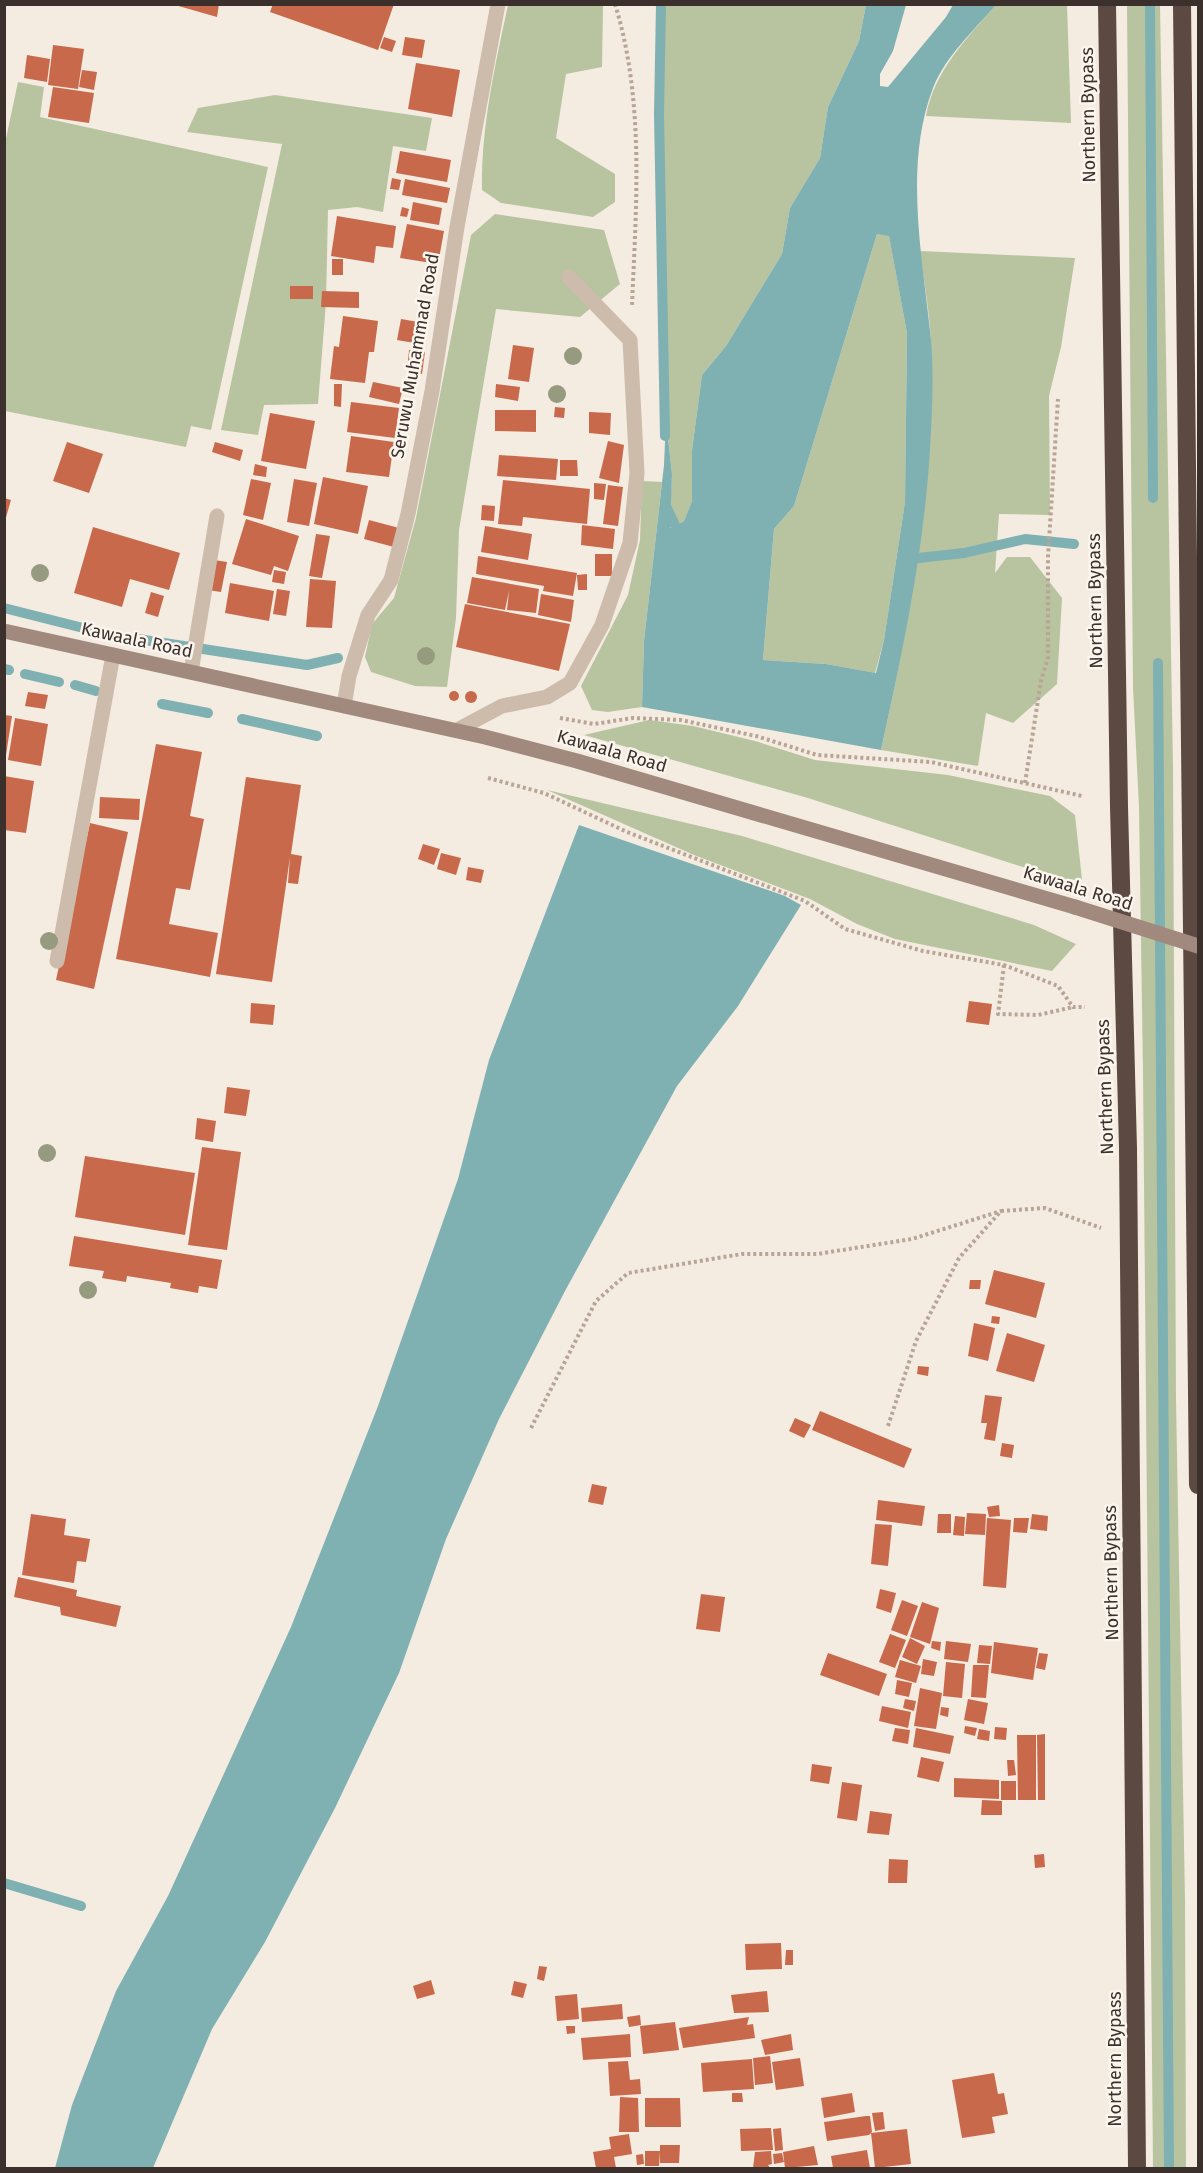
<svg xmlns="http://www.w3.org/2000/svg" width="1203" height="2173" font-family="'Fira Sans',sans-serif">
<rect width="100%" height="100%" fill="#f4ebe1"/>
<g fill="#b8c4a0">
<path d="M 508,5 L 603,5 L 602,67 L 566,74 L 556,138 L 615,174 L 615,202 L 593,217 L 501,203 L 482,190 C 481,127 495,66 508,5 Z"/>
<polygon points="661,5 866,5 859,41 828,107 820,158 790,208 782,254 726,346 702,375 692,450 692,501 684,521 669,528 672,474 666,420 659,114"/>
<path d="M 996,5 L 1067,5 L 1071,123 L 926,116 C 934,71 967,38 996,5 Z"/>
<polygon points="1127,5 1160,5 1173,767 1176,1399 1185,1900 1186,2168 1153,2168 1143,1072 1139,807 1133,687"/>
<polygon points="18,82 44,87 40,117 268,167 211,430 191,426 186,447 5,411 4,148"/>
<polygon points="275,95 432,118 426,151 393,146 383,212 357,207 328,210 326,302 318,404 264,405 258,435 221,430 282,144 187,132 198,108"/>
<polygon points="495,214 604,230 620,284 580,317 496,309 459,530 456,618 447,687 415,686 371,672 365,657 372,624 394,598 416,518 471,235"/>
<polygon points="877,234 889,235 907,333 905,502 884,640 875,673 826,664 763,660 774,529 794,506"/>
<path d="M 920,251 L 1075,258 L 1061,347 L 1049,396 L 1050,515 L 999,514 L 995,573 L 1007,557 L 1030,557 L 1062,598 L 1057,684 L 1013,723 L 986,713 L 978,766 L 881,750 C 911,613 935,486 931,345 C 930,314 924,282 920,251 Z"/>
<polygon points="642,481 662,482 644,641 642,707 608,712 592,710 581,686 628,595 640,540"/>
<polygon points="649,720 693,726 755,741 815,760 948,775 1050,796 1075,815 1082,880 1060,879 808,798 584,735"/>
<polygon points="547,790 742,836 1034,925 1076,944 1052,971 895,939 857,924 810,899 694,855"/>
</g>
<g fill="#7fb0b2" fill-rule="evenodd">
<path d="M 866,5 L 906,5 L 893,51 L 880,74 L 880,86 L 888,87 L 946,17 L 953,5 L 996,5 C 975,29 945,57 933,88 C 903,166 923,260 931,340 C 934,375 932,414 930,449 C 924,551 903,650 881,750 L 642,707 L 644,641 L 664,465 L 666,420 L 672,474 L 670,528 L 684,521 L 692,501 L 692,450 L 702,375 L 726,346 L 782,254 L 790,208 L 820,158 L 828,107 L 859,41 ZM 877,234 L 889,236 L 907,333 L 905,502 L 884,640 L 876,673 L 826,664 L 763,660 L 774,529 L 794,506 Z"/>
<polygon points="579,825 785,896 801,905 738,1006 677,1086 565,1291 499,1419 446,1539 399,1673 335,1808 265,1942 212,2029 153,2168 55,2168 72,2105 116,1991 168,1896 291,1627 378,1406 458,1179 489,1060"/>
</g>
<g fill="none" stroke-linecap="round" stroke-linejoin="round">
<g stroke="#7fb0b2" stroke-width="10">
<polyline points="661,4 659,114 665,436"/>
<polyline points="1150,4 1153,498"/>
<polyline points="666,506 681,538"/>
<polyline points="909,559 964,553 1025,539 1074,544"/>
<polyline points="4,608 99,632"/>
<polyline points="138,639 307,665 338,658"/>
<polyline points="1158,663 1169,2168"/>
<polyline points="4,669 9,670"/>
<polyline points="25,674 59,682"/>
<polyline points="75,685 96,691"/>
<polyline points="162,704 208,713"/>
<polyline points="242,719 317,736"/>
<polyline points="4,1883 81,1906"/>
</g>
</g>
<g fill="#c8694b">
<polygon points="219,4 217,17 175,5 175,4"/>
<polygon points="273,4 394,4 378,50 270,12"/>
<polygon points="384,37 396,41 392,52 380,48"/>
<polygon points="405,37 425,40 422,58 402,55"/>
<polygon points="53,45 84,49 78,89 48,85"/>
<polygon points="27,55 50,59 47,82 24,78"/>
<polygon points="416,63 460,70 452,117 408,109"/>
<polygon points="82,70 97,72 94,90 79,87"/>
<polygon points="53,87 94,93 89,123 48,117"/>
<polygon points="400,151 451,160 447,182 396,173"/>
<polygon points="392,178 401,180 399,190 390,189"/>
<polygon points="405,179 450,188 447,203 402,195"/>
<polygon points="413,202 442,208 439,225 410,220"/>
<polygon points="402,207 409,209 407,217 400,216"/>
<polygon points="337,216 396,226 393,248 376,246 374,263 331,256"/>
<polygon points="407,224 444,231 438,264 400,258"/>
<rect x="332" y="259" width="11" height="16"/>
<rect x="290" y="286" width="23" height="13"/>
<polygon points="322,291 359,292 359,308 321,307"/>
<polygon points="343,316 378,321 374,352 369,352 365,383 330,379 334,346 339,347"/>
<polygon points="401,319 424,323 420,344 397,340"/>
<polygon points="513,345 534,348 529,382 508,379"/>
<polygon points="409,350 425,352 422,374 407,372"/>
<polygon points="373,382 403,388 399,404 369,397"/>
<polygon points="334,384 342,384 341,407 334,406"/>
<polygon points="496,384 520,387 518,401 495,397"/>
<polygon points="351,402 399,408 395,438 347,432"/>
<polygon points="555,407 565,408 564,418 554,417"/>
<polygon points="495,410 536,410 536,432 495,431"/>
<polygon points="589,412 611,413 610,435 589,433"/>
<polygon points="270,413 315,421 306,469 261,461"/>
<polygon points="351,436 394,442 389,477 346,472"/>
<polygon points="608,441 624,445 619,483 599,478"/>
<polygon points="67,442 103,454 89,493 53,481"/>
<polygon points="215,442 243,450 240,461 212,452"/>
<polygon points="397,442 405,443 404,456 395,456"/>
<polygon points="499,455 558,459 556,480 497,476"/>
<polygon points="560,460 577,460 578,476 560,476"/>
<polygon points="255,464 267,467 266,477 253,475"/>
<polygon points="323,477 368,486 358,534 314,524"/>
<polygon points="251,479 271,483 263,520 243,515"/>
<polygon points="294,479 317,483 309,526 287,522"/>
<polygon points="503,480 590,489 587,524 523,517 522,526 498,524"/>
<polygon points="594,483 606,484 604,500 594,499"/>
<polygon points="608,485 623,487 618,526 603,524"/>
<polygon points="4,498 11,500 5,521 4,521"/>
<polygon points="482,505 495,506 494,521 481,520"/>
<polygon points="246,519 299,536 288,571 274,566 271,575 232,564"/>
<polygon points="369,520 399,528 394,547 364,539"/>
<polygon points="582,525 615,529 613,549 581,545"/>
<polygon points="485,526 532,534 528,560 481,552"/>
<polygon points="93,527 180,553 169,590 130,579 122,607 74,593"/>
<polygon points="316,534 330,536 322,578 309,576"/>
<rect x="595" y="554" width="17" height="22"/>
<polygon points="478,556 577,573 573,596 543,591 544,586 476,574"/>
<polygon points="214,560 227,562 221,592 208,590"/>
<polygon points="274,570 286,572 284,584 272,582"/>
<polygon points="587,574 587,590 578,590 577,575"/>
<polygon points="472,577 539,589 536,613 507,610 509,591 505,610 467,603"/>
<polygon points="310,579 336,581 332,628 306,627"/>
<polygon points="230,583 274,591 269,621 225,613"/>
<polygon points="277,589 290,591 286,616 273,614"/>
<polygon points="151,592 164,596 158,617 145,613"/>
<polygon points="541,594 574,600 571,622 538,615"/>
<polygon points="465,604 570,624 559,671 456,647"/>
<circle cx="471" cy="697" r="6"/>
<circle cx="454" cy="696" r="5"/>
<polygon points="28,692 48,695 45,709 25,706"/>
<polygon points="4,715 12,716 6,755 4,755"/>
<polygon points="15,718 48,724 41,766 8,760"/>
<polygon points="156,744 202,752 190,816 204,819 190,890 176,888 169,924 218,933 210,977 116,959"/>
<polygon points="4,776 34,781 26,833 4,830"/>
<polygon points="246,777 301,785 291,854 302,856 298,884 288,883 290,857 272,982 216,974"/>
<polygon points="100,797 140,799 139,820 99,818"/>
<polygon points="90,823 128,832 94,989 56,980"/>
<polygon points="423,844 440,849 434,865 418,859"/>
<polygon points="441,853 461,858 456,875 437,869"/>
<polygon points="468,867 484,870 481,883 466,880"/>
<polygon points="969,1001 992,1004 989,1025 966,1022"/>
<polygon points="251,1003 275,1005 273,1025 250,1023"/>
<polygon points="227,1087 250,1090 246,1116 224,1113"/>
<polygon points="197,1118 216,1121 213,1142 195,1139"/>
<polygon points="202,1147 241,1152 227,1250 188,1245"/>
<polygon points="85,1156 195,1173 185,1235 75,1217"/>
<polygon points="74,1236 222,1260 217,1289 199,1286 198,1293 170,1288 171,1283 127,1276 126,1282 102,1278 104,1271 69,1266"/>
<polygon points="994,1270 1045,1283 1036,1318 985,1304"/>
<polygon points="970,1280 981,1280 980,1289 969,1289"/>
<polygon points="992,1316 1000,1317 999,1324 991,1323"/>
<polygon points="974,1323 995,1328 988,1361 968,1356"/>
<polygon points="1007,1333 1045,1345 1034,1382 996,1371"/>
<polygon points="918,1366 929,1367 928,1376 917,1374"/>
<polygon points="985,1395 1002,1397 995,1441 984,1439 987,1423 981,1423"/>
<polygon points="820,1411 912,1449 904,1468 812,1430"/>
<polygon points="795,1418 811,1425 804,1438 789,1431"/>
<polygon points="1002,1443 1014,1445 1012,1458 1000,1456"/>
<polygon points="592,1484 607,1487 603,1505 588,1502"/>
<polygon points="878,1500 925,1506 922,1526 876,1520"/>
<polygon points="999,1505 1000,1516 989,1517 987,1507"/>
<polygon points="967,1513 986,1514 985,1535 965,1534"/>
<polygon points="31,1514 66,1519 64,1535 90,1539 86,1562 77,1561 74,1583 22,1575"/>
<polygon points="938,1514 951,1514 951,1533 937,1533"/>
<polygon points="1032,1514 1048,1516 1047,1531 1030,1529"/>
<polygon points="955,1516 965,1517 964,1536 953,1535"/>
<polygon points="987,1518 1011,1520 1006,1588 983,1586"/>
<polygon points="1014,1518 1029,1518 1027,1533 1013,1532"/>
<polygon points="875,1524 892,1525 888,1566 871,1564"/>
<polygon points="18,1577 77,1590 76,1596 121,1606 116,1627 61,1615 60,1607 14,1597"/>
<polygon points="880,1589 896,1593 891,1613 876,1608"/>
<polygon points="701,1594 725,1597 720,1632 696,1629"/>
<polygon points="902,1600 918,1606 907,1636 891,1630"/>
<polygon points="922,1602 939,1608 930,1644 910,1637"/>
<polygon points="890,1634 906,1640 895,1668 879,1662"/>
<polygon points="910,1638 925,1646 917,1664 902,1657"/>
<polygon points="932,1641 941,1642 940,1651 931,1648"/>
<polygon points="946,1641 971,1644 968,1662 944,1659"/>
<polygon points="994,1642 1038,1648 1033,1680 991,1673"/>
<polygon points="979,1645 992,1646 990,1664 977,1663"/>
<polygon points="828,1653 887,1674 879,1696 820,1675"/>
<polygon points="1039,1653 1048,1654 1045,1670 1036,1668"/>
<polygon points="923,1659 937,1662 934,1676 921,1674"/>
<polygon points="900,1660 921,1666 916,1683 895,1677"/>
<polygon points="946,1662 965,1664 962,1698 943,1696"/>
<polygon points="973,1665 989,1665 986,1698 971,1697"/>
<polygon points="897,1680 912,1683 909,1697 895,1694"/>
<polygon points="920,1688 942,1693 936,1729 914,1726"/>
<polygon points="905,1699 916,1701 914,1711 903,1708"/>
<polygon points="968,1699 988,1703 984,1724 964,1720"/>
<polygon points="882,1706 911,1712 908,1728 879,1721"/>
<polygon points="941,1707 949,1708 948,1717 940,1715"/>
<polygon points="965,1726 977,1728 975,1736 964,1733"/>
<polygon points="995,1727 1007,1728 1006,1740 994,1739"/>
<polygon points="895,1728 910,1730 908,1744 892,1741"/>
<polygon points="916,1728 954,1736 950,1754 913,1747"/>
<polygon points="979,1729 990,1731 989,1741 977,1739"/>
<polygon points="1045,1734 1045,1800 1038,1800 1037,1735"/>
<polygon points="1017,1735 1036,1735 1036,1800 1018,1800"/>
<polygon points="921,1757 944,1762 939,1782 917,1777"/>
<polygon points="1007,1760 1014,1760 1016,1775 1008,1776"/>
<polygon points="812,1764 832,1767 829,1784 810,1781"/>
<polygon points="954,1778 999,1780 999,1799 954,1797"/>
<rect x="1001" y="1781" width="15" height="19"/>
<polygon points="842,1782 862,1785 857,1821 837,1818"/>
<polygon points="982,1800 1002,1801 1002,1815 981,1815"/>
<polygon points="870,1811 892,1814 889,1835 867,1833"/>
<polygon points="1044,1854 1045,1867 1035,1868 1034,1855"/>
<polygon points="889,1859 908,1860 907,1883 888,1883"/>
<polygon points="781,1943 782,1969 746,1970 745,1944"/>
<polygon points="786,1950 793,1950 793,1965 785,1965"/>
<polygon points="539,1966 547,1967 544,1981 537,1979"/>
<polygon points="431,1980 435,1994 417,1999 413,1986"/>
<polygon points="514,1981 527,1984 523,1998 511,1995"/>
<polygon points="767,1991 769,2012 734,2013 731,1995"/>
<polygon points="577,1994 579,2019 557,2021 555,1996"/>
<polygon points="622,2004 623,2019 582,2022 581,2008"/>
<polygon points="640,2015 641,2025 629,2027 627,2017"/>
<polygon points="749,2017 747,2025 753,2024 755,2038 683,2048 679,2028"/>
<polygon points="675,2022 679,2050 643,2054 640,2026"/>
<polygon points="566,2026 575,2026 575,2033 567,2034"/>
<polygon points="630,2034 631,2057 583,2060 581,2038"/>
<polygon points="791,2034 793,2050 765,2055 761,2040"/>
<polygon points="770,2056 773,2083 755,2085 753,2058"/>
<polygon points="800,2058 804,2086 776,2090 772,2062"/>
<polygon points="752,2059 754,2089 703,2092 701,2063"/>
<polygon points="628,2061 630,2080 640,2079 641,2094 610,2096 608,2062"/>
<polygon points="994,2073 998,2094 1004,2093 1008,2114 992,2117 995,2133 962,2138 952,2080"/>
<polygon points="732,2093 742,2093 743,2102 732,2102"/>
<polygon points="852,2093 855,2112 824,2118 821,2098"/>
<polygon points="620,2097 638,2098 639,2132 619,2132"/>
<polygon points="645,2098 680,2098 681,2127 645,2127"/>
<polygon points="883,2112 885,2129 875,2131 872,2113"/>
<polygon points="866,2116 870,2116 872,2132 869,2135 827,2141 824,2122"/>
<polygon points="771,2128 773,2150 741,2151 740,2129"/>
<polygon points="781,2128 783,2150 775,2151 773,2129"/>
<polygon points="907,2129 911,2164 875,2168 871,2133"/>
<polygon points="629,2134 632,2154 614,2157 616,2168 596,2168 593,2152 611,2149 609,2137"/>
<polygon points="660,2145 680,2145 679,2163 660,2163"/>
<polygon points="814,2146 818,2165 785,2168 783,2152"/>
<polygon points="867,2150 870,2168 833,2168 831,2156"/>
<polygon points="645,2151 660,2151 659,2166 645,2166"/>
<polygon points="771,2151 772,2164 768,2165 770,2168 753,2168 755,2152"/>
<polygon points="782,2153 784,2162 774,2164 773,2154"/>
<polygon points="643,2154 644,2164 637,2165 636,2155"/>
</g>
<g fill="none" stroke-linecap="round" stroke-linejoin="round">
<g stroke="#b9a596" stroke-width="4" stroke-dasharray="3 3" stroke-linecap="butt">
<path d="M 615,4 C 645,102 636,205 632,306"/>
<polyline points="560,718 594,724 633,718 681,720 756,736 817,755 931,762 1082,796"/>
<polyline points="488,778 544,793 627,832 805,901 845,929 923,951 1004,965 1058,986 1073,1007 1085,1007"/>
<polyline points="1025,783 1041,681 1048,657 1048,557 1058,399"/>
<polyline points="1004,965 998,1014 1038,1015 1073,1007"/>
<polyline points="888,1426 916,1341 959,1258 1001,1211 1045,1208 1101,1228"/>
<polyline points="531,1428 596,1301 628,1273 742,1254 817,1254 912,1239 1001,1211"/>
</g>
<g stroke="#cdbbac" stroke-width="15">
<polyline points="191,672 217,516"/>
<polyline points="57,961 113,655"/>
</g>
<g stroke="#cdbbac" stroke-width="15">
<polyline points="344,706 349,676 368,615 391,580 408,514 432,391 457,227 498,4"/>
<polyline points="457,730 502,706 547,697 570,683 602,625 630,543 637,473 630,340 569,277"/>
</g>
<polyline stroke="#a18a7d" stroke-width="15" points="4,631 485,737 577,761 1075,907"/>
<g stroke="#5c4a42" stroke-width="18">
<polyline points="1107,4 1119,807 1128,1148 1137,2168"/>
<polyline points="1182,4 1198,1485"/>
</g>
<polyline stroke="#a18a7d" stroke-width="15" points="1075,907 1198,946"/>
</g>
<g fill="#969b7f">
<circle cx="573" cy="356" r="9"/>
<circle cx="557" cy="394" r="9"/>
<circle cx="40" cy="573" r="9"/>
<circle cx="426" cy="656" r="9"/>
<circle cx="49" cy="941" r="9"/>
<circle cx="47" cy="1153" r="9"/>
<circle cx="88" cy="1290" r="9"/>
</g>
<g text-anchor="middle" dominant-baseline="central" stroke-width="5" stroke-linejoin="round" paint-order="stroke">
<g font-size="18" fill="#3b302b" stroke="#fbf5ee">
<text transform="translate(1088 115) rotate(-91)">Northern Bypass</text>
<text transform="translate(415 356) rotate(-80)">Seruwu Muhammad Road</text>
<text transform="translate(1095 601) rotate(-91)">Northern Bypass</text>
<text transform="translate(137 640) rotate(12)">Kawaala Road</text>
<text transform="translate(612 751) rotate(16)">Kawaala Road</text>
<text transform="translate(1078 888) rotate(17)">Kawaala Road</text>
<text transform="translate(1105 1087) rotate(-92)">Northern Bypass</text>
<text transform="translate(1111 1573) rotate(-91)">Northern Bypass</text>
<text transform="translate(1115 2059) rotate(-90)">Northern Bypass</text>
</g>
</g>
<rect width="1203" height="2173" fill="none" stroke="#3b302b" stroke-width="12"/>
</svg>
